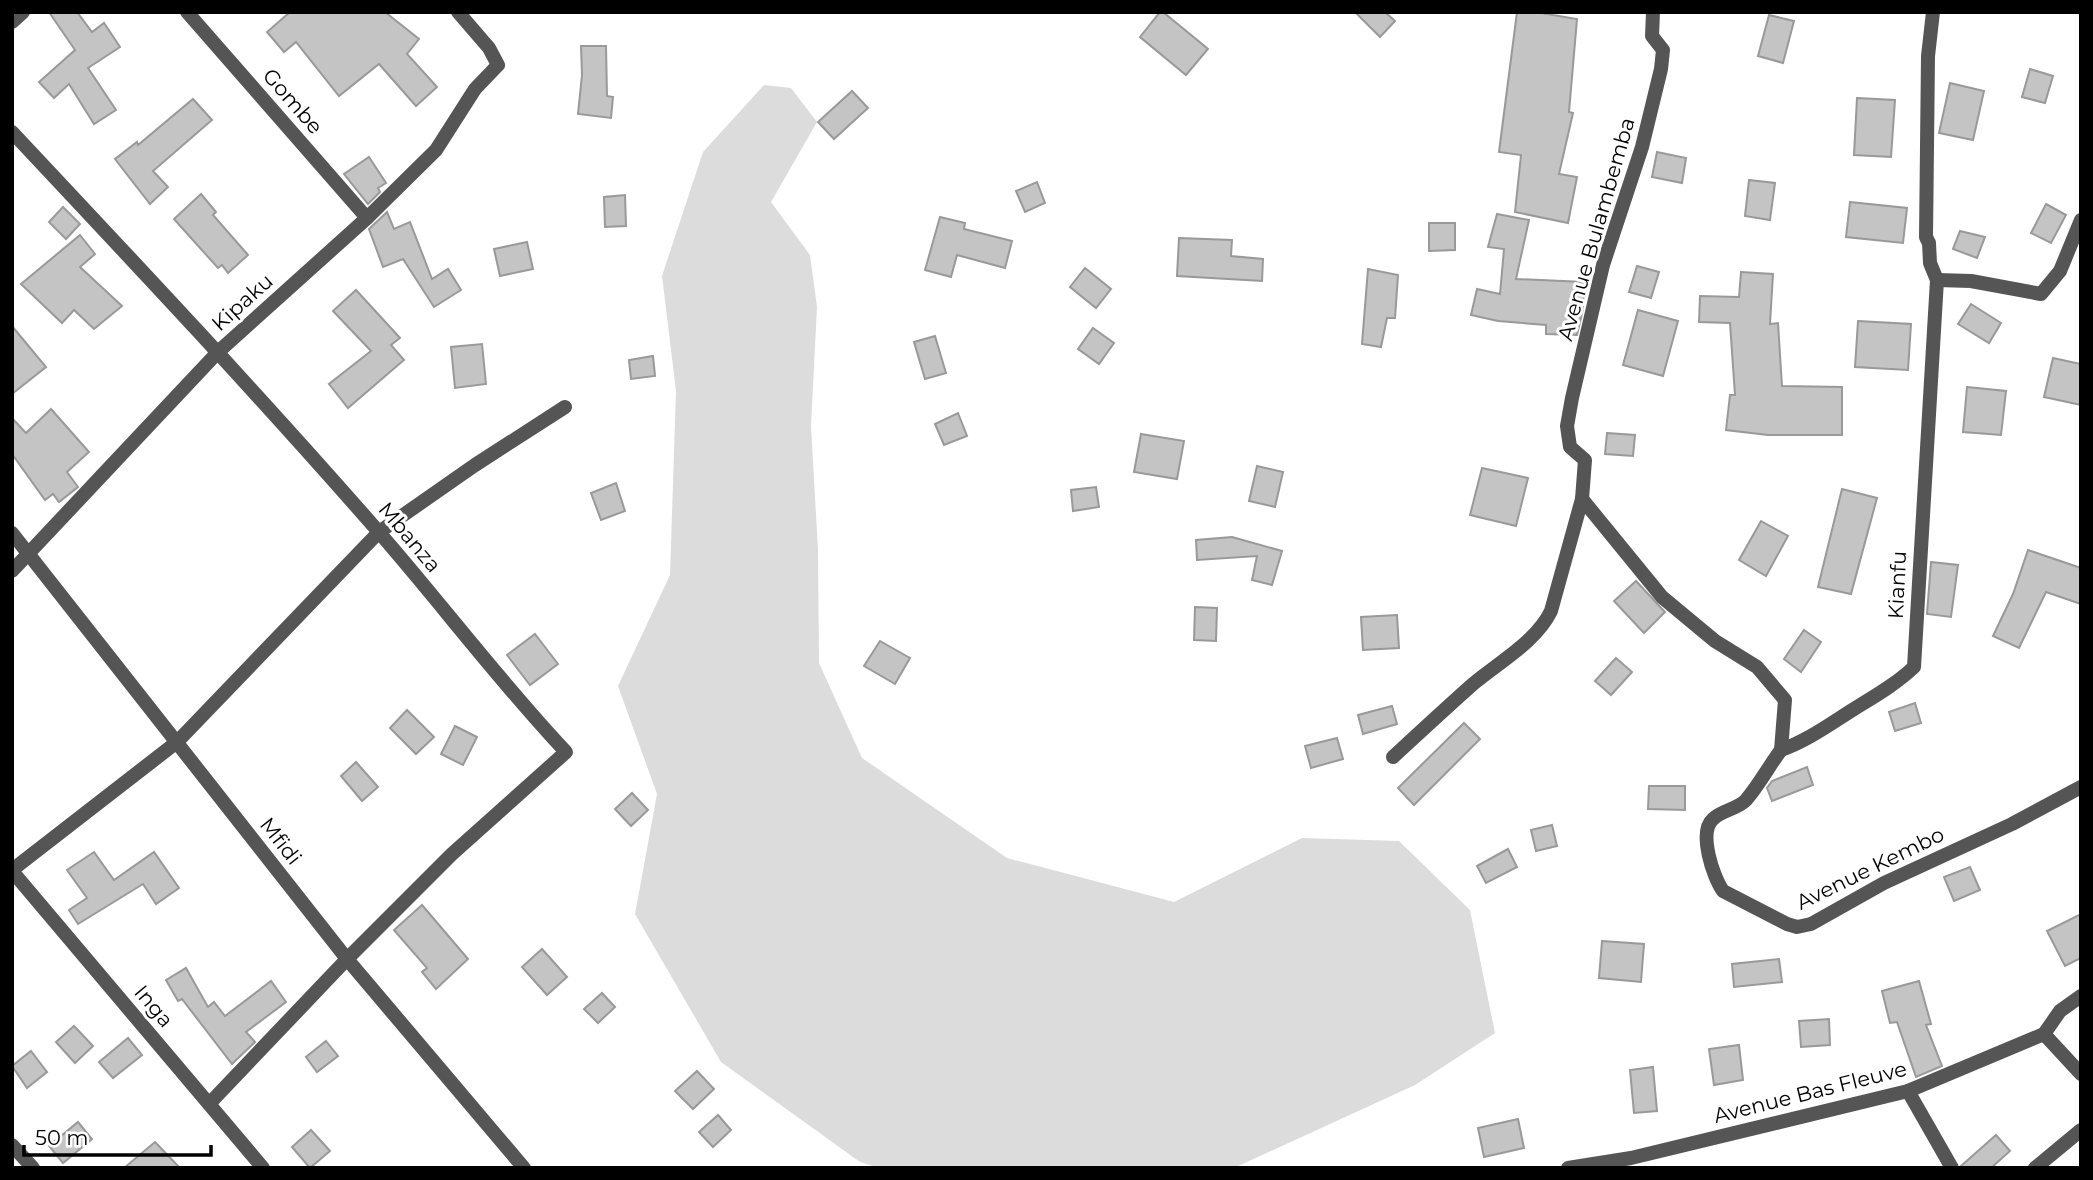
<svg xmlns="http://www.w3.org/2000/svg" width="2093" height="1180" font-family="Montserrat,sans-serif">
<rect width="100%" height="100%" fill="#fff"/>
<polygon fill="#dcdcdc" points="764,85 791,88 817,122 771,202 810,255 817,307 811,426 818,550 819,663 862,758 1007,858 1174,902 1302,838 1399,841 1470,910 1495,1033 1415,1085 1234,1168 879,1168 860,1162 721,1062 635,914 657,794 618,686 670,575 676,391 662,276 703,152"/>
<g fill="#c4c4c4" stroke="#999" stroke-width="2">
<polygon points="49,12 77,12 92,32 104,23 120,47 88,68 116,110 94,124 69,84 54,98 39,82 75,50"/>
<polygon points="290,12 385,12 419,39 407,54 437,87 416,106 379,64 339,96 296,42 284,52 267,32"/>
<polygon points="1160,12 1163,12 1208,49 1186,75 1140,37"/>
<polygon points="1355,12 1385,12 1395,21 1380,37"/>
<polygon points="1517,12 1535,12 1577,19 1569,112 1573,113 1559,174 1577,177 1568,223 1515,212 1521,155 1499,152"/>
<polygon points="1769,15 1794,21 1783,63 1758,56"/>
<polygon points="581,46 606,46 607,96 613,97 611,118 578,114 582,75"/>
<polygon points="2030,69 2053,76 2045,103 2022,97"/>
<polygon points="1950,83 1984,91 1973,140 1939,133"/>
<polygon points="852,91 868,108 834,139 818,122"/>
<polygon points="1857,98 1895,100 1891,157 1854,155"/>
<polygon points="193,99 212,120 153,171 168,187 150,204 115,159 137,142 138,145"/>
<polygon points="1657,152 1686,158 1682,183 1652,177"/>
<polygon points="369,157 386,183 378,188 380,192 368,204 344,174"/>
<polygon points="1749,180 1775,183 1770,220 1745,216"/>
<polygon points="1037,182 1045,203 1025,212 1016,191"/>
<polygon points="201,194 216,212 213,215 248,255 228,273 222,265 218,268 174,219"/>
<polygon points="625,195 626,226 605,227 604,197"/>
<polygon points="1850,202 1907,208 1903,243 1846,237"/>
<polygon points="2046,204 2066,215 2051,243 2031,233"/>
<polygon points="63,207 80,224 66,239 49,222"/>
<polygon points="387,212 394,229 410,222 432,279 448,269 461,290 434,307 403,259 383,267 369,229"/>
<polygon points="1497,214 1529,220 1516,279 1584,282 1583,309 1577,335 1546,334 1546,325 1498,321 1471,315 1477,289 1500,294 1504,249 1488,247"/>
<polygon points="940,217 965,223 964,229 1012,241 1005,268 957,255 951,277 925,270"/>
<polygon points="1429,223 1455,223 1455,250 1429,251"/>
<polygon points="1960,231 1985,237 1977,258 1953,249"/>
<polygon points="80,235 95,254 80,267 122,306 94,329 74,310 62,323 21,284"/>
<polygon points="1179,238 1232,240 1231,256 1263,259 1262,281 1177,276"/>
<polygon points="527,242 533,269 500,276 494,249"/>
<polygon points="1637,266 1659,272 1651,298 1629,292"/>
<polygon points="1085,268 1111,289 1096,308 1070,287"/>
<polygon points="1368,269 1398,275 1395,318 1387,318 1381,347 1362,344"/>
<polygon points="1741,272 1773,274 1770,324 1778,323 1782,386 1842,387 1842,435 1768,435 1726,430 1730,395 1735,395 1730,323 1699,322 1700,296 1739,297"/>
<polygon points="356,290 400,338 391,345 404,360 348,408 329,384 371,351 333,311"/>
<polygon points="1971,304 2001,323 1989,343 1958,324"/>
<polygon points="1638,310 1678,321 1663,376 1623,365"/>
<polygon points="1858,321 1911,324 1908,370 1855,367"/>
<polygon points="12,326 46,367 12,394"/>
<polygon points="1093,328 1114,343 1099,364 1078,349"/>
<polygon points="935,336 946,373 925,379 914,342"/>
<polygon points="482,344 486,384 455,388 451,347"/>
<polygon points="653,356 655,376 631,379 629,360"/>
<polygon points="2053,358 2081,364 2081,405 2044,397"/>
<polygon points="1967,387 2006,391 2001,435 1963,432"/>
<polygon points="51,409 89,452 67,472 78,487 59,502 53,494 45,500 12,454 12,418 26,433"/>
<polygon points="958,413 967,436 944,445 935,424"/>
<polygon points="1607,433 1635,435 1633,456 1605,454"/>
<polygon points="1141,434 1184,441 1177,479 1134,472"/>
<polygon points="1257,466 1283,472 1275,507 1249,501"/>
<polygon points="1482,468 1528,478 1516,526 1470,515"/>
<polygon points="616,483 625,511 601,520 591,493"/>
<polygon points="1096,487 1099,507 1073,511 1071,490"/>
<polygon points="1842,489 1877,498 1851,594 1818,587"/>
<polygon points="1761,521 1788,536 1766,576 1739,560"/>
<polygon points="1232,537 1282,551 1272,585 1252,580 1257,556 1197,560 1196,540"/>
<polygon points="2028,550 2081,568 2081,604 2046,592 2019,648 1993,636 2013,594"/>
<polygon points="1931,562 1958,565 1951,617 1927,614"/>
<polygon points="1636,581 1665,612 1644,633 1614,601"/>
<polygon points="1195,607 1217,608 1216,641 1194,640"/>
<polygon points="1397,615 1399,648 1363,650 1361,617"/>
<polygon points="1804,630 1821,642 1801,672 1784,659"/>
<polygon points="535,634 558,664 530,685 507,655"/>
<polygon points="880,641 910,658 895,684 864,666"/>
<polygon points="1616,658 1632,672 1611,695 1595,681"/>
<polygon points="1915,703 1921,723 1895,731 1889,712"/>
<polygon points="1392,706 1397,724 1363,734 1358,715"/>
<polygon points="407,710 434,737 416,754 390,728"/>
<polygon points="1464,723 1480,739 1414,805 1398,788"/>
<polygon points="455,726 477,737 463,765 441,754"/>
<polygon points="1337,738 1343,759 1311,768 1305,746"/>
<polygon points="356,762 378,787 362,801 341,776"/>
<polygon points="1807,767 1813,785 1772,801 1767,788 1772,781"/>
<polygon points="1649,786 1685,786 1685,810 1648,809"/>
<polygon points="632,793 648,810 631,826 615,809"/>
<polygon points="1552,825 1557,846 1536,851 1531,830"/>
<polygon points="1508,849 1517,867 1486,883 1477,866"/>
<polygon points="94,852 114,880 154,852 179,888 156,904 143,884 78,924 69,910 87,898 67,870"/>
<polygon points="1970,867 1980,890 1954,901 1944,877"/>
<polygon points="422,905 468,959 436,989 422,972 427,968 394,930"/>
<polygon points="2081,914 2081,958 2065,966 2047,931"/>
<polygon points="1602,941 1644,944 1641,982 1599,978"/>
<polygon points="542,949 567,977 547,995 522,967"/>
<polygon points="1779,959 1782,982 1734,987 1732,964"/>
<polygon points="186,968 208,1007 214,1002 225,1016 271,981 286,1002 246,1032 255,1042 232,1064 182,999 178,1001 166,980"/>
<polygon points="1919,981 1931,1024 1926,1025 1942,1066 1916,1077 1897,1022 1890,1023 1882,991"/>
<polygon points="602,993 615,1007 598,1023 584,1009"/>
<polygon points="1829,1019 1830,1045 1801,1047 1799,1021"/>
<polygon points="74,1026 93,1046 75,1063 56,1042"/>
<polygon points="128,1038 142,1055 113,1078 99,1062"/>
<polygon points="326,1041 338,1056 317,1072 306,1057"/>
<polygon points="1739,1045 1743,1080 1714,1085 1709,1049"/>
<polygon points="31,1051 47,1072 27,1088 12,1066"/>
<polygon points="1653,1067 1657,1111 1634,1113 1630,1070"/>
<polygon points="697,1071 714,1089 693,1109 675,1091"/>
<polygon points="718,1115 731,1130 713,1147 699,1132"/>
<polygon points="1518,1119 1524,1148 1484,1157 1478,1128"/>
<polygon points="78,1122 92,1139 63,1163 49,1146"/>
<polygon points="311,1130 330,1151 310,1168 292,1147"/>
<polygon points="1996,1135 2010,1151 1991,1168 1962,1168 1961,1166"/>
<polygon points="155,1142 180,1168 124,1168"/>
</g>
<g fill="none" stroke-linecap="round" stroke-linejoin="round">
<g stroke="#555" stroke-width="14">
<polyline points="187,12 367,218"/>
<polyline points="12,22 23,12"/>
<path d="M 12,132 C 135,263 259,395 377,530 C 441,603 499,681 566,752 L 452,854 L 347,959 L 209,1104"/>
<polyline points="1937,280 1971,281 2041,294 2060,271 2081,220"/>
<polyline points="1582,499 1662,597 1715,641 1757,667 1785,700 1781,750"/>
<polyline points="12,533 347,959 524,1168"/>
<polyline points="12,571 218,352 367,218 436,150 475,89 498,65 489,48 458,12"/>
<path d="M 1781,750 C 1807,741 1830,724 1854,709 C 1875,696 1896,684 1914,667 L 1937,280 L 1930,263 L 1929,243 L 1926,237 L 1928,56 L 1933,12"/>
<path d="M 1781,750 C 1769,766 1759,785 1746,800 C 1738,809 1722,810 1713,819 C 1698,832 1713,877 1723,891 L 1787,924 L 1797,927 L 1811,924 L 1884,883 L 2012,824 L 2081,787"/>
<path d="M 1393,757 C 1419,733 1446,708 1473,684 C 1499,662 1536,642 1551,611 L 1582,499 L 1585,460 L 1570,447 L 1567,426 L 1572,398 L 1603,265 L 1642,147 L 1661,69 L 1663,50 L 1652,36 L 1653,12"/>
<polyline points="12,870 177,742 379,532 475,465 565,407"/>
<polyline points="12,871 263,1168"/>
<polyline points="2044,1034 2081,1074"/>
<polyline points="1908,1091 1952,1168"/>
<polyline points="12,1145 33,1168"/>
<polyline points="1568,1168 1631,1158 1908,1091 2044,1034 2060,1011 2081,996"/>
<polyline points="2035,1168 2081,1130"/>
</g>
</g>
<g text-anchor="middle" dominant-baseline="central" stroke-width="6" stroke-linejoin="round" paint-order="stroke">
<g font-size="21" fill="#000" stroke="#fff">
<text transform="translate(293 101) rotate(49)">Gombe</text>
<text transform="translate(1596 229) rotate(-74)">Avenue Bulambemba</text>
<text transform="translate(242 302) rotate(-42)">Kipaku</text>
<text transform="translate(410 537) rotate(50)">Mbanza</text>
<text transform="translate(1897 585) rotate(-87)">Kianfu</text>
<text transform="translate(281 841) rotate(52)">Mfidi</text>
<text transform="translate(1870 868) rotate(-26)">Avenue Kembo</text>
<text transform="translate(154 1006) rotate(50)">Inga</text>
<text transform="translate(1810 1092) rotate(-14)">Avenue Bas Fleuve</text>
</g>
</g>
<rect width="2093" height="1180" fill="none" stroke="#000000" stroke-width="28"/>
<path d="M24 1145v10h187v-10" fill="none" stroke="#000000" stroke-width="3.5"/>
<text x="35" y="1145" font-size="21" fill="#000000" stroke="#ffffff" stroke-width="5" paint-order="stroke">50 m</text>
</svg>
